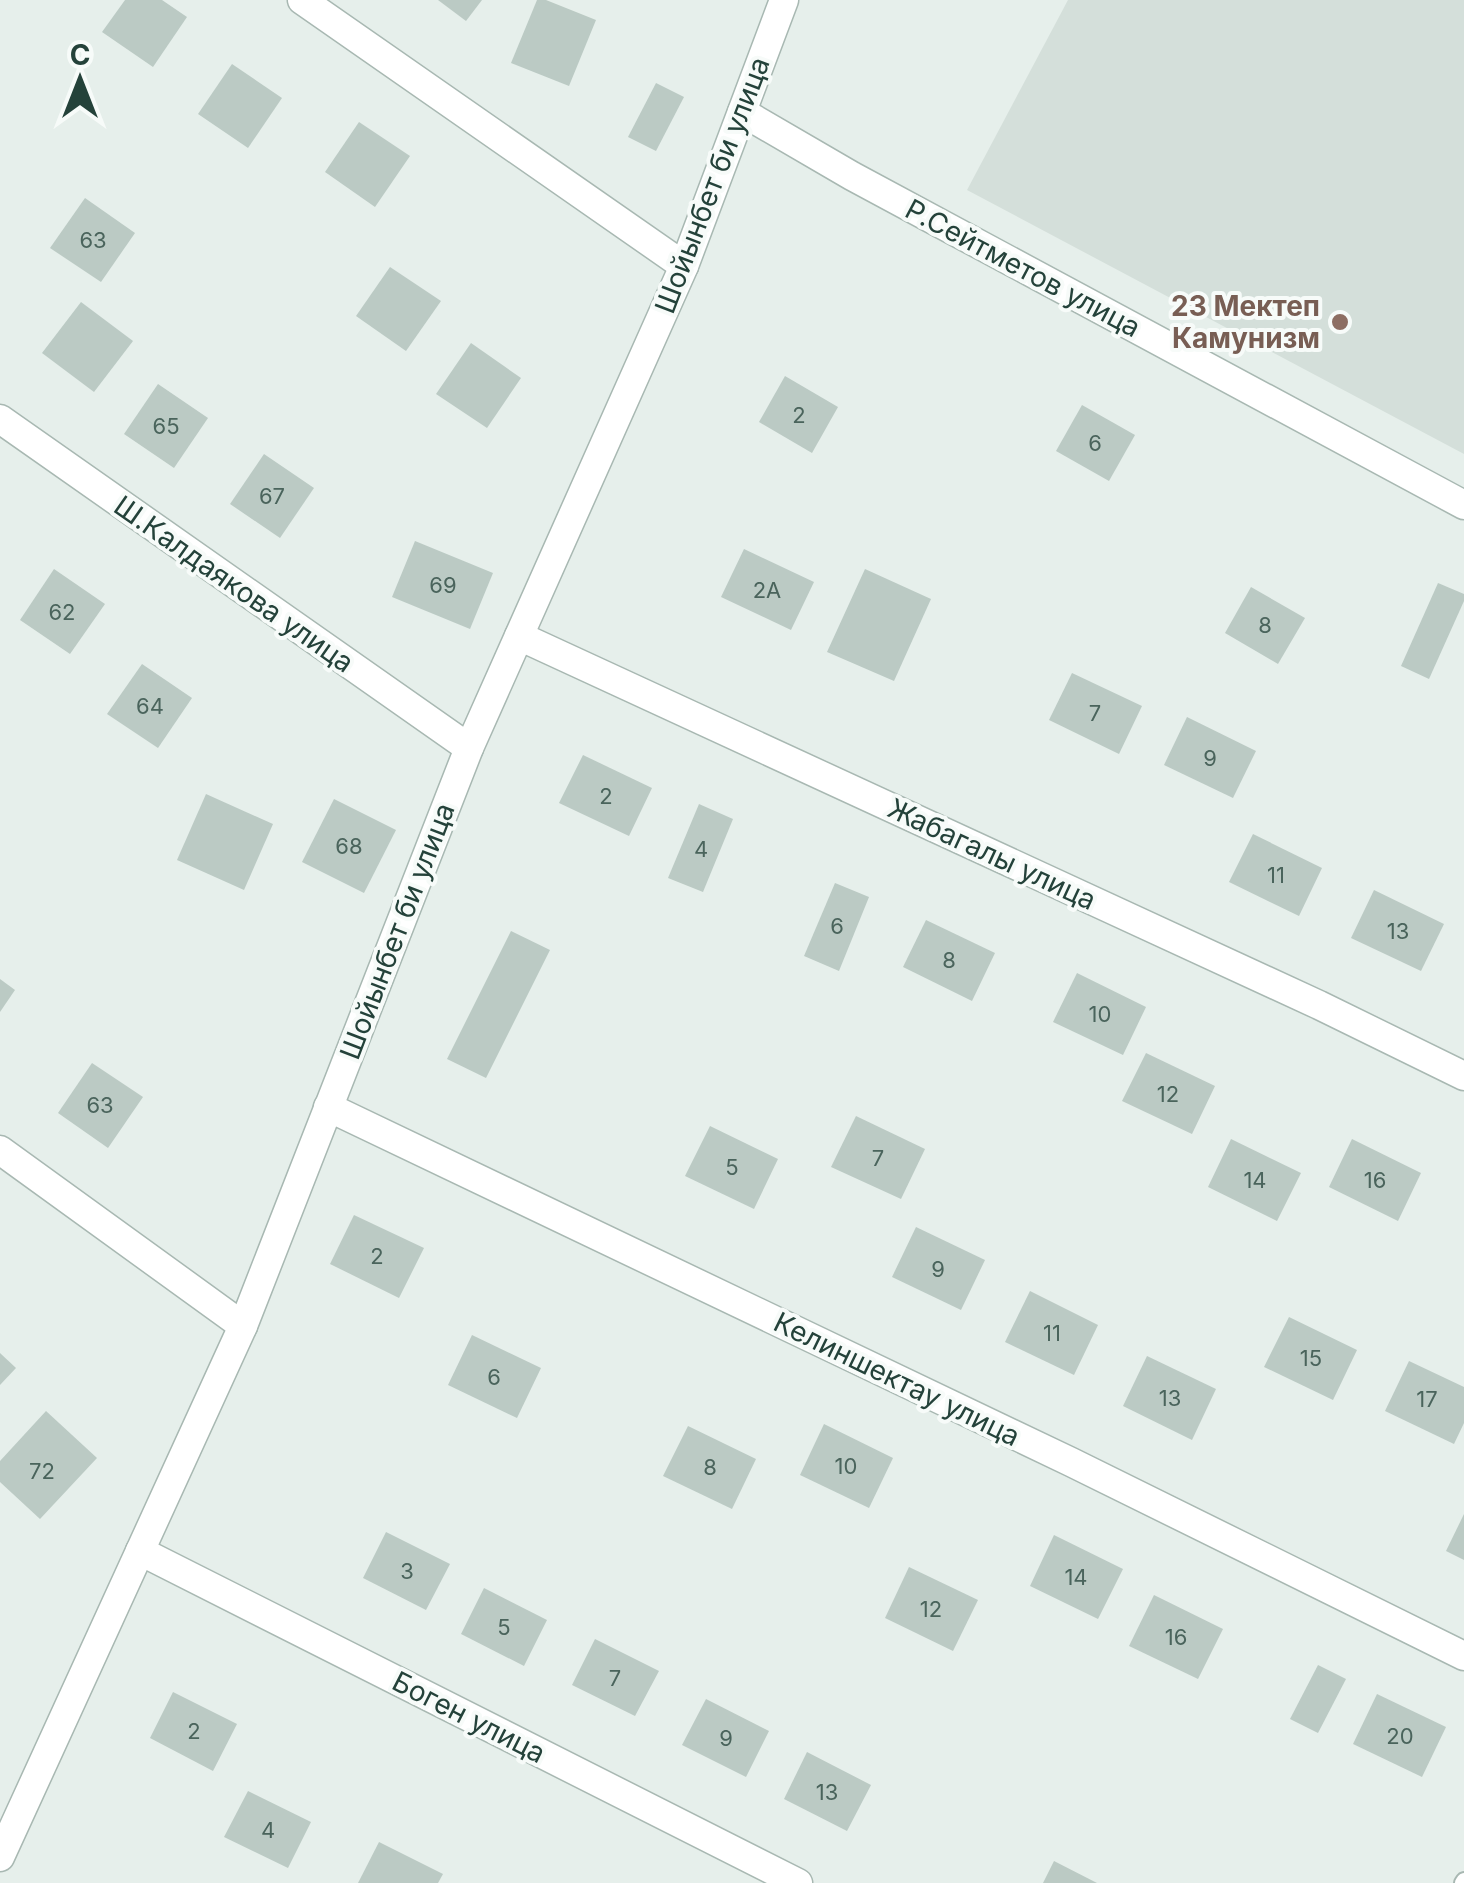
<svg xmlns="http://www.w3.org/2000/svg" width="1464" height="1883" font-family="Inter,sans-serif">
<rect width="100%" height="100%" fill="#e6efeb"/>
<polygon fill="#d4dfda" points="1068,0 1464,0 1464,454 967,190"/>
<g fill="#bbcac4">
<polygon points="125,0 162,0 187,17 153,67 102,32"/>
<polygon points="438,0 482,0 466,21"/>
<polygon points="537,0 546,0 596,20 569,86 511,63"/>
<polygon points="232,64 282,98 248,148 198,114"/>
<polygon points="656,83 684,97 656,151 628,137"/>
<polygon points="359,122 410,156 375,207 325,172"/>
<polygon points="85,198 135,233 101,282 50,248"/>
<polygon points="390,267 441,301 406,351 356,316"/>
<polygon points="81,302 133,341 94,392 42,353"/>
<polygon points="471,343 521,378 487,428 436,394"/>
<polygon points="785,376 838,407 812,453 759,422"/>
<polygon points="158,384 208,418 174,468 124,434"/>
<polygon points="1082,405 1135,435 1109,481 1056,451"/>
<polygon points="264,454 314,488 280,538 230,504"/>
<polygon points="415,541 493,573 470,629 392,597"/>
<polygon points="744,549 814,582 791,630 721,597"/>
<polygon points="54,569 105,604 70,654 20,620"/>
<polygon points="865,569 931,599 894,681 827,652"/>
<polygon points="1438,583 1464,594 1464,601 1429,679 1401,666"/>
<polygon points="1251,587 1305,618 1278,664 1225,633"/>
<polygon points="142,664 192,698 158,748 107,714"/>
<polygon points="1072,673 1142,706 1119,754 1049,720"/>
<polygon points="1187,717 1256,751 1233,798 1164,765"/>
<polygon points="583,755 652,788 629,836 559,803"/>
<polygon points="206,794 273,824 244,890 177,860"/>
<polygon points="334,799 396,830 364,893 302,862"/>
<polygon points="699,804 733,819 703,892 668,878"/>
<polygon points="1253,834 1322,868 1299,916 1229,882"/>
<polygon points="835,883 869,897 839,971 804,956"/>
<polygon points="1374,890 1444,924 1421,971 1351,938"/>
<polygon points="926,920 995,953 972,1001 903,967"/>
<polygon points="511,931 550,950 486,1078 447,1059"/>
<polygon points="1077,973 1146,1007 1123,1055 1053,1022"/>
<polygon points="0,979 15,990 0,1012"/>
<polygon points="1146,1053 1215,1086 1192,1134 1122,1101"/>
<polygon points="92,1063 143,1097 108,1148 58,1113"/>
<polygon points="856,1116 925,1149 901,1199 831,1167"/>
<polygon points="710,1126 778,1159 754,1209 685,1176"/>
<polygon points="1231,1139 1301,1173 1277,1221 1208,1187"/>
<polygon points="1352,1139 1421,1173 1398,1221 1329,1187"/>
<polygon points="354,1215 424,1248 399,1298 330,1264"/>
<polygon points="916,1227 985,1260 961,1310 892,1277"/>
<polygon points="1030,1291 1098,1325 1074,1375 1005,1342"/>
<polygon points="1289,1317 1357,1350 1333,1400 1264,1367"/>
<polygon points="472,1335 541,1368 517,1418 448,1385"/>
<polygon points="0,1353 16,1368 0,1385"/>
<polygon points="1147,1356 1216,1389 1192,1440 1123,1406"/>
<polygon points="1409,1361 1464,1387 1464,1423 1454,1444 1385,1411"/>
<polygon points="46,1411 97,1458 40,1519 0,1482 0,1461"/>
<polygon points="824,1424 893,1458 869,1508 800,1475"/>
<polygon points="688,1426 756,1459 732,1509 663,1476"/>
<polygon points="1464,1514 1464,1560 1446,1551"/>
<polygon points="386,1532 450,1564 426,1610 363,1578"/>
<polygon points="1054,1535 1123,1569 1098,1619 1030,1586"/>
<polygon points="909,1567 978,1600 953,1651 885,1618"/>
<polygon points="484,1588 547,1620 524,1666 461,1634"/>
<polygon points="1154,1595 1223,1629 1198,1679 1129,1646"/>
<polygon points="595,1639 659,1671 635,1716 572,1685"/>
<polygon points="1318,1665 1346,1679 1318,1733 1290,1719"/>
<polygon points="173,1692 237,1724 213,1771 150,1738"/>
<polygon points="1377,1694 1446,1727 1422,1777 1353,1744"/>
<polygon points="706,1699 769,1731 746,1777 682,1745"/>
<polygon points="807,1752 871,1785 847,1831 784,1799"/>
<polygon points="248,1791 311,1822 288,1868 224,1837"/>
<polygon points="379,1842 443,1874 438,1883 358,1883"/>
<polygon points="1054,1861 1097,1883 1043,1883"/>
</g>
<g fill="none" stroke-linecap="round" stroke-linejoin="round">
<g stroke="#a8b8b2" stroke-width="18">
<polyline id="service" points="1462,1883 1464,1880"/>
</g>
<g stroke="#a8b8b2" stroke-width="31">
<g id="minor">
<polyline points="302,0 684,266"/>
<polyline points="742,112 852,176 1464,505"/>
<polyline points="0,419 469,748"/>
<polyline points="519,636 1319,1005 1464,1076"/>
<polyline points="328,1107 1071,1462 1464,1656"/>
<polyline points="0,1150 243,1326"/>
<polyline points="140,1551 798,1883"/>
<polyline points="0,1857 243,1326 469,748 684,266 784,0"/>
</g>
</g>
<use href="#service" stroke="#fff" stroke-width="14"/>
<use href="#minor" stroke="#fff" stroke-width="28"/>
</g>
<circle fill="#8d6e63" stroke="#f7fbf9" stroke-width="4" cx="1340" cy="322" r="10"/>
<g text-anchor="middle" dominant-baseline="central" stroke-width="8" stroke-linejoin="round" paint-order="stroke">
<g font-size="22" fill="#4a645c">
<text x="93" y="240">63</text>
<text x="799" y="415">2</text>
<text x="166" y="426">65</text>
<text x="1095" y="443">6</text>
<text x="272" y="496">67</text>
<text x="443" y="585">69</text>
<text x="767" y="590">2A</text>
<text x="62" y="612">62</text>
<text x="1265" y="625">8</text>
<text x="150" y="706">64</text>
<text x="1095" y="713">7</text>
<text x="1210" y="758">9</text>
<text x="606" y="796">2</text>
<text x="349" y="846">68</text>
<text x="701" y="849">4</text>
<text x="1276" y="875">11</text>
<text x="837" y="926">6</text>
<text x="1398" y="931">13</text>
<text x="949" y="960">8</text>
<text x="1100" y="1014">10</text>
<text x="1168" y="1094">12</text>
<text x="100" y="1105">63</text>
<text x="878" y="1158">7</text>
<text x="732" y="1167">5</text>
<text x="1255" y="1180">14</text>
<text x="1375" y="1180">16</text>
<text x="377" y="1256">2</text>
<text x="938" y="1269">9</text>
<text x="1052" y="1333">11</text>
<text x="1311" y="1358">15</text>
<text x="494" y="1377">6</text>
<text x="1170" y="1398">13</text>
<text x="1427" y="1399">17</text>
<text x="846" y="1466">10</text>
<text x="710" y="1467">8</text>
<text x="42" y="1471">72</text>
<text x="407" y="1571">3</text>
<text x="1076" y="1577">14</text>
<text x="931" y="1609">12</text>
<text x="504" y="1627">5</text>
<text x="1176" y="1637">16</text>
<text x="615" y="1678">7</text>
<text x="194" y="1731">2</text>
<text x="1400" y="1736">20</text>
<text x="726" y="1738">9</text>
<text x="827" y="1792">13</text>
<text x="268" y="1830">4</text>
</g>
<g font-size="28" fill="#24423a" stroke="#f7fbf9">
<text transform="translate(712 185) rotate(-69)">Шойынбет би улица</text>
<text transform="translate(1023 268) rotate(28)">Р.Сейтметов улица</text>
<text transform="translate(234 584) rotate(35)">Ш.Калдаякова улица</text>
<text transform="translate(992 854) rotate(25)">Жабагалы улица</text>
<text transform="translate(397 931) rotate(-69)">Шойынбет би улица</text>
<text transform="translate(897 1379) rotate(26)">Келиншектау улица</text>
<text transform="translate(469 1717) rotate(27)">Боген улица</text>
</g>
<g font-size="28" font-weight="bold" fill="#785e54" stroke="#f7fbf9" text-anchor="end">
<text x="1320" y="306">23 Мектеп<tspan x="1320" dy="32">Камунизм</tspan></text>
</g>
</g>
<g transform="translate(80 80)" stroke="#f7fbf9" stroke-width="8" paint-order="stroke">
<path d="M0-8L18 38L0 25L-18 38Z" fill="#24423a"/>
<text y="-15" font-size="28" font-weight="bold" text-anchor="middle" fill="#24423a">С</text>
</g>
</svg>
